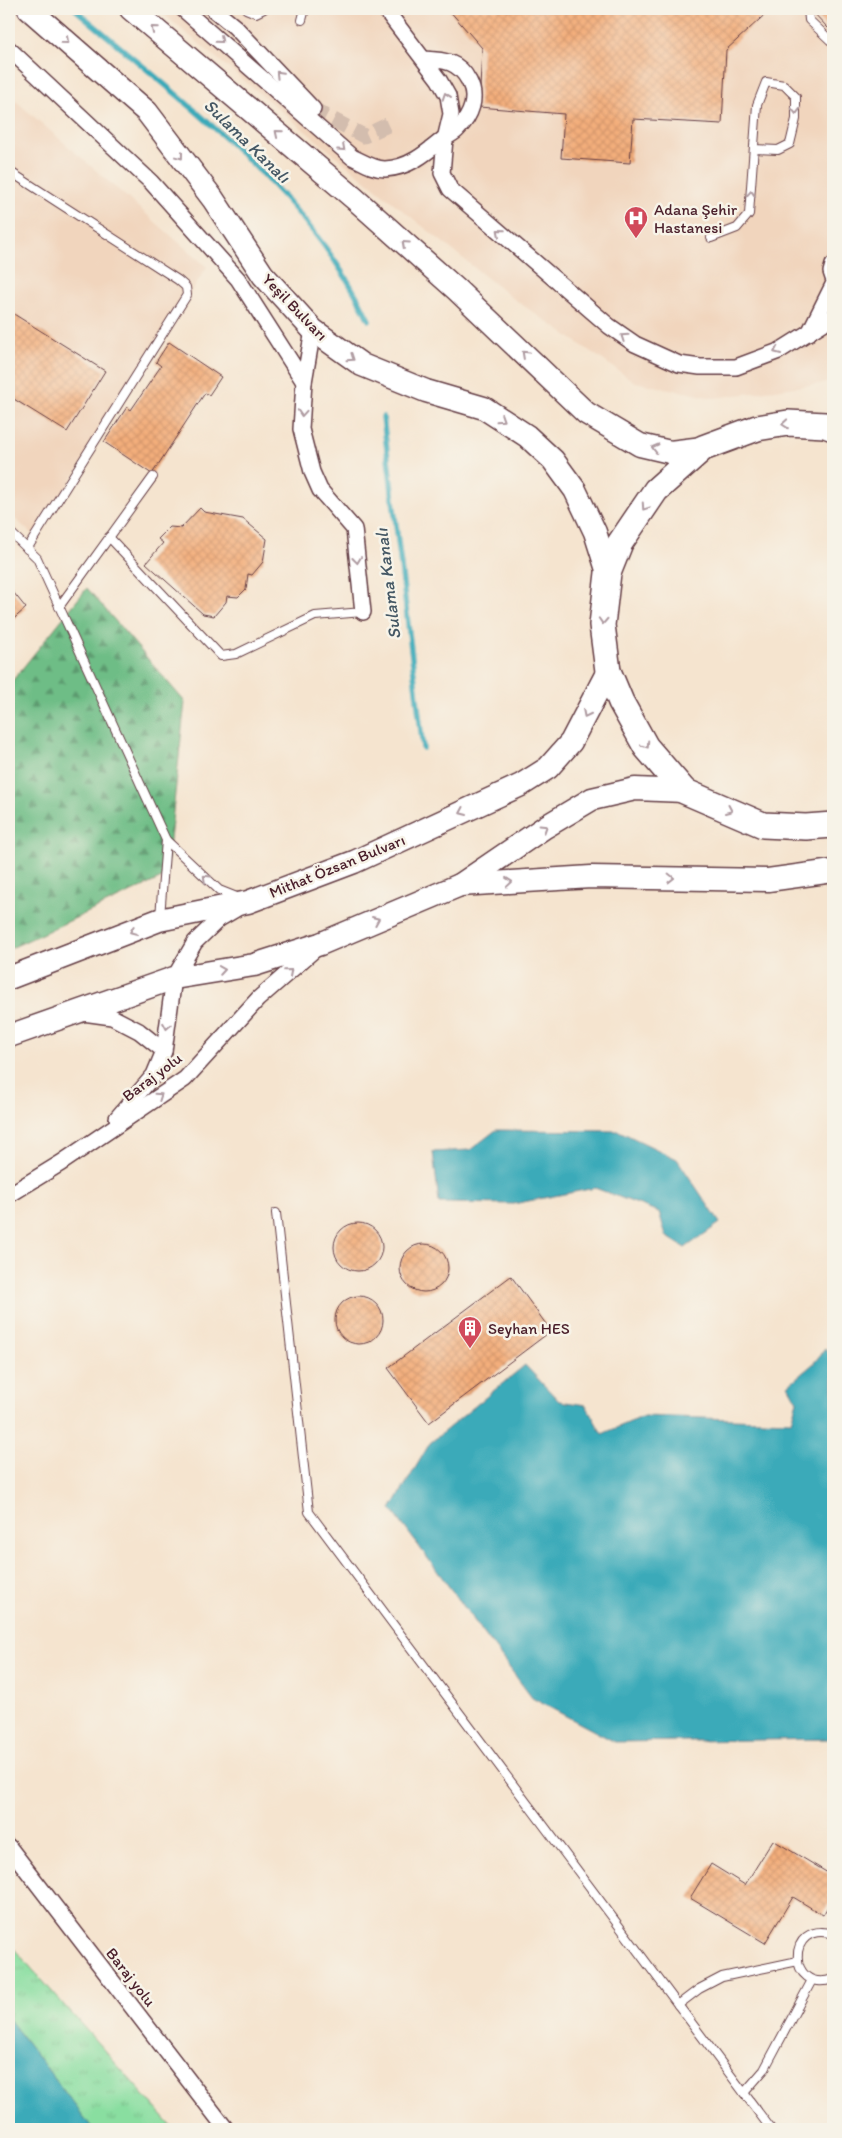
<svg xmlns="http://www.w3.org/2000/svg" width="842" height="2138" font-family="Itim,sans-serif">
<defs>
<pattern id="forest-firs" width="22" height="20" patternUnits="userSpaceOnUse" patternTransform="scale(1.25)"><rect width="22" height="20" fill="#6ebd86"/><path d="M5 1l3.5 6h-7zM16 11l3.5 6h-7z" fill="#5c996e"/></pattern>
<pattern id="park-tufts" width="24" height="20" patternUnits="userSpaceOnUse" patternTransform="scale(1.25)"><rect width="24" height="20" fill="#89dea0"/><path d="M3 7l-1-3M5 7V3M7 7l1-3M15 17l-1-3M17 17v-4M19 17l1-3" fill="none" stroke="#78be8a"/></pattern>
<pattern id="building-cross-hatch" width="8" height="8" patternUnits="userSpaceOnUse" patternTransform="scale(1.25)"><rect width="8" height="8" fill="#f3ae7c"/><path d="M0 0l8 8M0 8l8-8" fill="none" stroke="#d2956b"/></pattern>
</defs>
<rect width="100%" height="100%" fill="#f7f3e8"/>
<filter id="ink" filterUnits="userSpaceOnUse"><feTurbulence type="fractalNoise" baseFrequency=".02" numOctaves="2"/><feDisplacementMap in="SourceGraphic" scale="10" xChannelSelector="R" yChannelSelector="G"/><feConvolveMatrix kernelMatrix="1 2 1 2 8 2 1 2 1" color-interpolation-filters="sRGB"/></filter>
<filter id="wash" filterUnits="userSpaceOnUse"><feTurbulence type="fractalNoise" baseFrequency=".0096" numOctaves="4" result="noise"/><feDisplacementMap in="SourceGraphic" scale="20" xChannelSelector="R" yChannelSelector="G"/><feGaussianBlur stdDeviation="1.12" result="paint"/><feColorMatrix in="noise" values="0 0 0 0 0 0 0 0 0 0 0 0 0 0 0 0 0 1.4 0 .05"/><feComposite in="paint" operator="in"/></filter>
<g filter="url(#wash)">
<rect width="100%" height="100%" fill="#f5e4cf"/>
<g fill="#f1d5bd">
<polygon points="157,9 833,9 833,382 714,398 635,382 511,297 365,180"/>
<polygon points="9,95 207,267 35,537 9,513"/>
</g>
<polygon fill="url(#forest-firs)" stroke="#5c6e58" points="87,588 185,702 166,876 9,949 9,685"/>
<polygon fill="url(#park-tufts)" stroke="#6a7e66" points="9,1943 174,2129 9,2129"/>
<g fill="#3baab9" stroke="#426472">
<polygon points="496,1130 619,1131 677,1159 720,1223 685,1248 666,1236 659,1212 595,1188 513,1204 439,1203 433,1152 470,1150"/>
<polygon points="825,1349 833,1359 833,1739 615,1742 532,1698 391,1509 430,1443 525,1365 559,1401 586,1405 602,1434 644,1416 791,1421 797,1401 788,1385 813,1364"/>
<polygon points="9,2019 93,2129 9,2129"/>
</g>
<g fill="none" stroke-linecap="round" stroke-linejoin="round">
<g stroke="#3baab9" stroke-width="5.5">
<path d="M 75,9 C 179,98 310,194 369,320"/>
<polyline points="383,417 423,748"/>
</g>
</g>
<g id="blocks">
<g fill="url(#building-cross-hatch)">
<polygon points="448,9 771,9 726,50 722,124 633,119 630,163 561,158 564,114 479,107 482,48"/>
<polygon points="810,9 833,9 833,23 828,28"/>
<polygon points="9,311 105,371 67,432 9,396"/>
<polygon points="169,342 221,377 209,395 205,393 152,474 104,442 127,407 131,410 161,366 156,362"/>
<polygon points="200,508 204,512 243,519 267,539 263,562 252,575 248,574 246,589 238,597 227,596 226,602 214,616 203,614 146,563 163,543 158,539 170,527 181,528"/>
<polygon points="9,587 26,608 9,623"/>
<circle cx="358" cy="1247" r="24"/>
<circle cx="424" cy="1268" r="24"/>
<polygon points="511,1276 551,1331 429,1423 388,1368"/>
<circle cx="359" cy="1320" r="24"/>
<polygon points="773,1840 833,1876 833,1898 823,1915 793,1897 765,1943 690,1898 711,1864 745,1885"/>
</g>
</g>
</g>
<g filter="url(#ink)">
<use href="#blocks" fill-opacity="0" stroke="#643d44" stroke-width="1"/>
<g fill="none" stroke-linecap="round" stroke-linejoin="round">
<polyline stroke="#d3bdae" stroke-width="15" stroke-dasharray="15 8" stroke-linecap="butt" points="313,109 364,136 392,123"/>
<g stroke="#643d44" stroke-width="10">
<g id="service">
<polyline points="246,9 256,13 264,9"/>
<polyline points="808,9 809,20 833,43"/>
<polyline points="302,20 305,9"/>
<polyline points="9,171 178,280 186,287 187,295 27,549"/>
<polyline points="711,238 737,228 749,214 757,105 766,82 784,85 796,97 796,119 790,144 778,150 754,149"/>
<polyline points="9,531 37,558 166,840 219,890 239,898"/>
<polyline points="109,537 221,656 236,654 315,616 363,612"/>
<polyline points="59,607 153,477"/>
<polyline points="160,917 166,840"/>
<polyline points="276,1213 309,1512 771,2129"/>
<path d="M 833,1934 C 785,1919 787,1995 833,1979"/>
<polyline points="678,2005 699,1989 722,1977 798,1961"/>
<polyline points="744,2093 764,2070 812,1980"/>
</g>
</g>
<g stroke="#643d44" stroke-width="18">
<g id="minor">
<path d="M 183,9 L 352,157 C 363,162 373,169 385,169 C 408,168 425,154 442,140 C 447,136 454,134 458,129 C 471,116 478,98 469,81 C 459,61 444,60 424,59"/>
<polyline points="213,9 235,27 313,109"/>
<polyline points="385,9 439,80 448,96 451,114 445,139 442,173 450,189 609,326 635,344 679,364 700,367 736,367 779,351 833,317"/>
<polyline points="9,49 151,182 238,279 304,382"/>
<polyline points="833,265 831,272 833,278"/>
<polyline points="313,330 304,382 301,429 312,472 320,490 354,529 363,612"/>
<polyline points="809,333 833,285"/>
<polyline points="83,1013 112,1017 139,1031 164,1051"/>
<polyline points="117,1118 154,1075 164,1051 174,978 195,942 219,919 236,909"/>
<polyline points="9,1195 61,1163 185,1079 258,999 314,950"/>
<polyline points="9,1847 226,2129"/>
</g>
</g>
<g stroke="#643d44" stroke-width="25">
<g id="secondary">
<polyline points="29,9 147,112 213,199 263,275 313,330 362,365 426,391 484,408 527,436 553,460 575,490 595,532 608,573"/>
<polyline points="131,9 355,199 457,290 586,413 640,445 670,452 703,448"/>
<polyline points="460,885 591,877 768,880 833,871"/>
<polyline points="9,978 159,920 248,902 354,862 521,785 548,768 571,742 608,671"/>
<polyline points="9,1036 174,978 254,965 320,944 460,885 545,827 592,799 635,789 684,791"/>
</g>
</g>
<g stroke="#643d44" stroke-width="28">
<polyline id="primary" points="833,428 825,425 788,423 757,428 703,448 656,490 620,543 608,573 602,625 608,671 621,702 646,747 684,791 763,825 806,827 833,825"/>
</g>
<use href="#service" stroke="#fff" stroke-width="8"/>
<use href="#minor" stroke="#fff" stroke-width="15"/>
<use href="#secondary" stroke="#fff" stroke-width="22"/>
<use href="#primary" stroke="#fff" stroke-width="25"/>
</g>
<defs><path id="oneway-chevron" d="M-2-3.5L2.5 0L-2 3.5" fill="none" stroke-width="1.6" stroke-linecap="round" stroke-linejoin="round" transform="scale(1.25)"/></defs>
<g stroke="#ae9aa0">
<use href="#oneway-chevron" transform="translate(154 29) rotate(-140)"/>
<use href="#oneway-chevron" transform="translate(220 40) rotate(41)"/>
<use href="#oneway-chevron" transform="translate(66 41) rotate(41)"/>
<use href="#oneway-chevron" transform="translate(279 74) rotate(-134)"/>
<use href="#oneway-chevron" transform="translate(446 96) rotate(-109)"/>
<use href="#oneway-chevron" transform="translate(796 111) rotate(89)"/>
<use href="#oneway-chevron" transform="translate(278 133) rotate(-140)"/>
<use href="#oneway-chevron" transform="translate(342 148) rotate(42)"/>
<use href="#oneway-chevron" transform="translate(180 156) rotate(53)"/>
<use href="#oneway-chevron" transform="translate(751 194) rotate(-86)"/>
<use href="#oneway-chevron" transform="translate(500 232) rotate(-139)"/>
<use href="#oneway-chevron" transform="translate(405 244) rotate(-138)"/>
<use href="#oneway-chevron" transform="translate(624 337) rotate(-146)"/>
<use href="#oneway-chevron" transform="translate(777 351) rotate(155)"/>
<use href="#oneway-chevron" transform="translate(525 354) rotate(-137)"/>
<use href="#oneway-chevron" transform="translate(351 358) rotate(34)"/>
<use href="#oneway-chevron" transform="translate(302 413) rotate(94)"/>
<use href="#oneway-chevron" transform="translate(501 419) rotate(33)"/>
<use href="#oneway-chevron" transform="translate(785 424) rotate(175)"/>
<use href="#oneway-chevron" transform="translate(655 448) rotate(-166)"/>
<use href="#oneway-chevron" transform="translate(645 507) rotate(124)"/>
<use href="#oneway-chevron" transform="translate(357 560) rotate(83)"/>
<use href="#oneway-chevron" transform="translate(603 621) rotate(93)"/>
<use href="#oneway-chevron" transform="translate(586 714) rotate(117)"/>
<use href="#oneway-chevron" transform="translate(646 745) rotate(56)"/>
<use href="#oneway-chevron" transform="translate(729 810) rotate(24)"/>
<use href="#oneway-chevron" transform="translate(463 812) rotate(156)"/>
<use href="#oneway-chevron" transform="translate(544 828) rotate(-32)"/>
<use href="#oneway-chevron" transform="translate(206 878) rotate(-137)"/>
<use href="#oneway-chevron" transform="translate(671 878) rotate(1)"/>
<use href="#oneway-chevron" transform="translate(509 882) rotate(-6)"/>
<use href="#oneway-chevron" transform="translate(376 920) rotate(-23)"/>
<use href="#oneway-chevron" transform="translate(133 931) rotate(158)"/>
<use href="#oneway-chevron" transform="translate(222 970) rotate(-9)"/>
<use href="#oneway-chevron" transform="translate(289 972) rotate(-41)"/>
<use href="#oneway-chevron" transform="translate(167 1026) rotate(100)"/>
<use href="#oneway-chevron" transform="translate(159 1096) rotate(-34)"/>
</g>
</g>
<defs>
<g id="hospital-pin" transform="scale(1.25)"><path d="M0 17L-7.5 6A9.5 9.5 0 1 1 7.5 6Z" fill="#d1495b" stroke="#f7f3e8"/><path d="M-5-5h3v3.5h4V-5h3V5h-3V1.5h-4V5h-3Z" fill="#fff"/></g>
<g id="building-pin" transform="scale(1.25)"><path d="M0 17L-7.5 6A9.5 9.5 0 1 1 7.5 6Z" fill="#d1495b" stroke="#f7f3e8"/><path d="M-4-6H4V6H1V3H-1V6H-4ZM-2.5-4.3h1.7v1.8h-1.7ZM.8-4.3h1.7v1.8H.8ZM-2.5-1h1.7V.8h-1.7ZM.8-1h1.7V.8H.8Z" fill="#fff"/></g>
</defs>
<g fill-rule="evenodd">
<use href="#hospital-pin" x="636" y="218"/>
<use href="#building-pin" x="470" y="1328"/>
</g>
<g text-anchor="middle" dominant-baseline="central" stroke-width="5" stroke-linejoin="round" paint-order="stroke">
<g font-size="16" fill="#4a1f2b" stroke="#f7f3e8" text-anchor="start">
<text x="654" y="209">Adana Şehir<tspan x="654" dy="18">Hastanesi</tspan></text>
<text x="488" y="1328">Seyhan HES</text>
</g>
<g font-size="16" fill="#4a1f2b" stroke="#f7f3e8">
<text transform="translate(295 307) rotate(46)">Yeşil Bulvarı</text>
<text transform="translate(337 866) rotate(-22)">Mithat Özsan Bulvarı</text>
<text transform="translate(152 1077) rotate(-37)">Baraj yolu</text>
<text transform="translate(131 1977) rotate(52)">Baraj yolu</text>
</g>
<g font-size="18" font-style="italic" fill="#445764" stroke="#f7f3e8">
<text transform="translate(247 141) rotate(44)">Sulama Kanalı</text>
<text transform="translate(388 584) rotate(-97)">Sulama Kanalı</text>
</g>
</g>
<rect width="842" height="2138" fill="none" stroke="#f7f3e8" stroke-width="30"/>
</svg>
